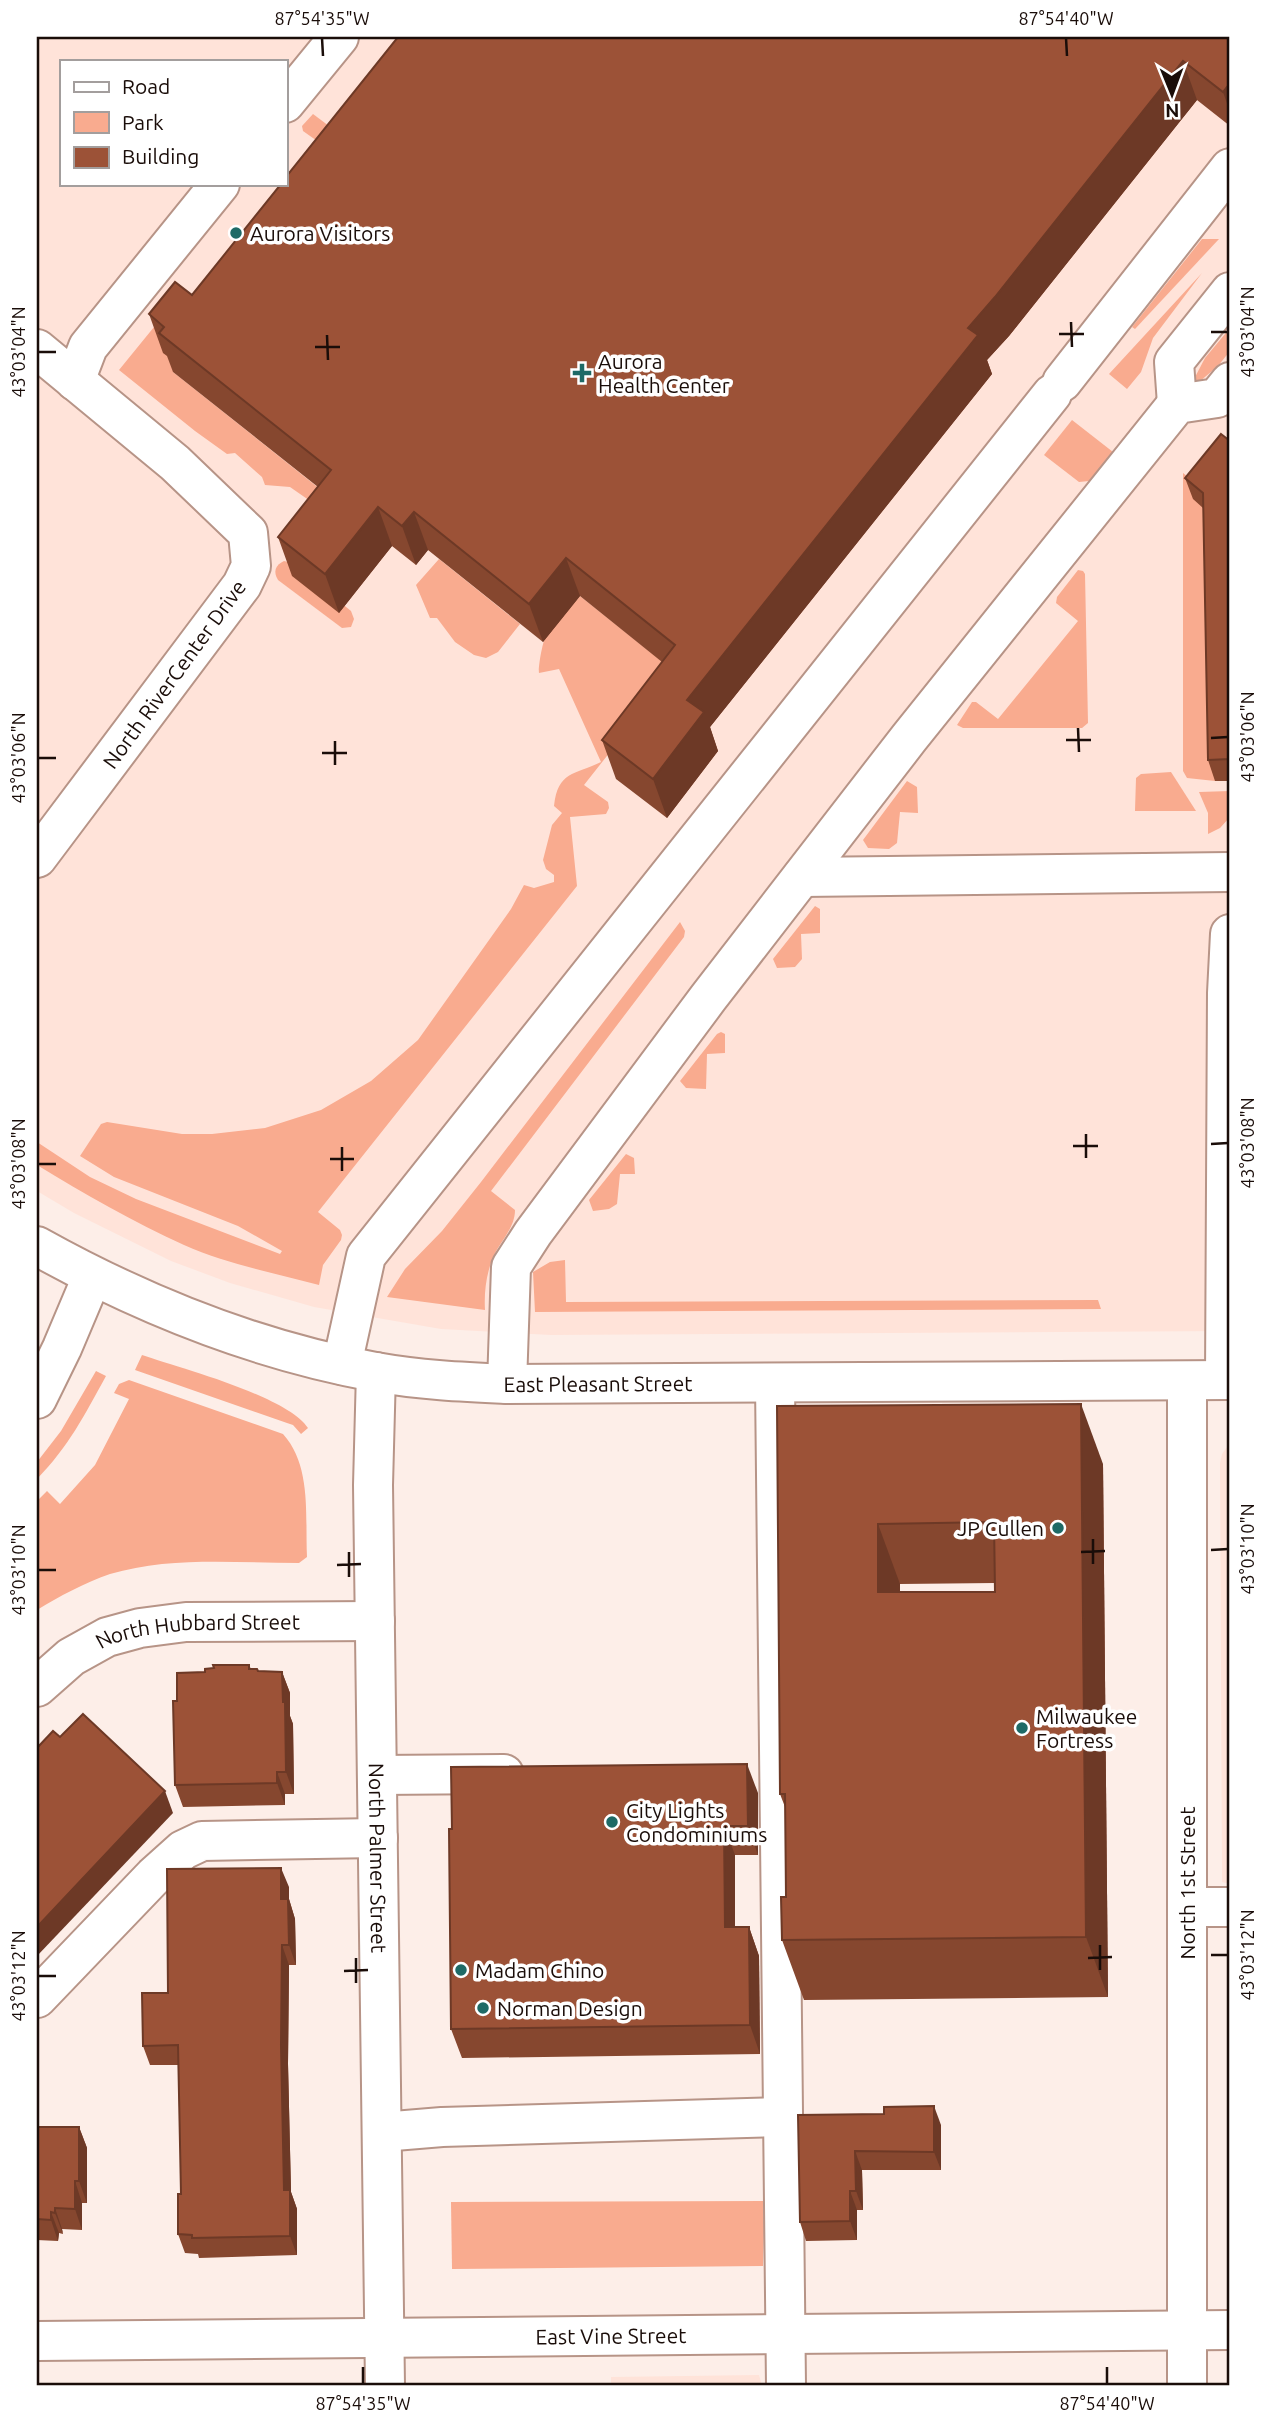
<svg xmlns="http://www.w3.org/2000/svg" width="1267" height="2423" font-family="Ubuntu,sans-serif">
<rect width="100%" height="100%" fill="#fdeee8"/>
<g fill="#ffe3d9" fill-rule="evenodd">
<path d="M 37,37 L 1230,37 L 1230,1331 L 551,1335 L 441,1329 L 314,1307 L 230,1283 L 171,1261 L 74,1213 L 37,1191 ZM 61,61 L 285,61 L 285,184 L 61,184 Z"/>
<polygon points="1230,1443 1230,1884 1222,1882 1220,1463 1222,1454"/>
<polygon points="759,2375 762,2386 611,2386 611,2377"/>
</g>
<g fill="#f9ab8f">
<polygon points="313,114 341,135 327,148 303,131 302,126"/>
<polygon points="1202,239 1219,239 1135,329 1132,327"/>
<polygon points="1202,273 1153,338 1141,372 1127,389 1109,374"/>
<polygon points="176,300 178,365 173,372 345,509 336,519 290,487 265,485 262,477 235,453 227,454 195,431 119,370"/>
<polygon points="1230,328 1230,351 1218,366 1199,382 1194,379 1205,358"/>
<polygon points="1072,420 1113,452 1089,481 1079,482 1044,455"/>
<polygon points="1183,473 1202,488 1216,519 1211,524 1215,781 1187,778 1183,771"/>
<polygon points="439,559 520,624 498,652 486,658 474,655 455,642 437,618 430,618 416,585"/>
<path d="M 284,561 L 292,563 L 351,611 L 354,619 L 351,627 L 342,628 L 278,580 C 273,572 275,565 284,561 Z"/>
<polygon points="1078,570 1083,571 1085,574 1088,723 1082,728 963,728 957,725 972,702 976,702 998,719 1078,621 1056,603 1057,597"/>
<path d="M 580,596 L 674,671 L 584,785 L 608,802 L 609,808 L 606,814 L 570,817 L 577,886 L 318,1212 L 340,1230 L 342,1235 L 341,1240 L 323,1265 L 319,1285 C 274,1273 227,1264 184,1245 C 134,1222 84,1194 37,1165 L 37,1142 L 90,1177 L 136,1199 L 280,1254 L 282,1251 L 238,1226 L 114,1177 L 80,1156 L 101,1124 L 107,1122 L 182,1134 L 212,1134 L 265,1128 L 321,1110 L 371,1081 L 418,1040 L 511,909 L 524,885 L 534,888 L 554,882 L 554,875 L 546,869 L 543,860 L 552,825 L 562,813 L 554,806 C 558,771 574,775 601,762 L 559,669 L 539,673 C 538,668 542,646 544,641 C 550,629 571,607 580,596 Z"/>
<polygon points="1171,772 1196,811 1135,811 1136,778 1141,774"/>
<polygon points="907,781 917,787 918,813 900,812 897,843 889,849 868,848 863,840"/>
<polygon points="1230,791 1230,817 1220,828 1208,834 1208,813 1199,792"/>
<polygon points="815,906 820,909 820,933 801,934 802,959 795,967 777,968 773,959"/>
<path d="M 680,922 L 685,931 L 684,937 L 491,1191 L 515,1210 C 515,1229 499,1242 492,1260 C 486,1276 484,1293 485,1310 L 387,1297 L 405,1269 L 442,1231 L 481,1182 Z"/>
<polygon points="721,1032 725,1034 725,1053 707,1054 706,1089 686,1088 680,1081 717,1034"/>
<polygon points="626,1154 634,1158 635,1174 620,1174 617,1204 609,1209 593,1211 589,1200"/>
<polygon points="565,1260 566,1302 1098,1300 1101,1309 535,1312 533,1272 550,1262"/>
<path d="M 142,1355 C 180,1368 287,1396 308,1428 L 301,1434 L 293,1425 L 287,1423 L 135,1370 Z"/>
<path d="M 96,1371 L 106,1376 C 84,1416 69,1446 37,1479 L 37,1462 L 61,1431 Z"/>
<path d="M 129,1380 L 283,1434 C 312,1466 305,1516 307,1557 L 299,1563 C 237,1563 170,1556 110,1574 C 84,1583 60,1596 37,1610 L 37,1501 L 47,1491 L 60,1504 L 95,1465 L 129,1399 L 114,1393 L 119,1384 Z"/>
<polygon points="765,2201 763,2266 452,2269 451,2202"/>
</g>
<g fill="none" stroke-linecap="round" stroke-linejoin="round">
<g stroke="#b79487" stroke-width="42">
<g id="minor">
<polyline points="285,103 339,37"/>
<polyline points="37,349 175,463 248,533 251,566 242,585 37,858"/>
<polyline points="75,381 88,347 220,184"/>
<polyline points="1062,382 1230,168"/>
<polyline points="1177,404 1174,362 1230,292"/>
<polyline points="802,877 1230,872"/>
<path id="s1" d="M 37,1246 C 143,1305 255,1350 375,1372 C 419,1380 463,1382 507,1384 L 1230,1380"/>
<polyline points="342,1365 366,1256 1052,394"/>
<path id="s2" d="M 376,1372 L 373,1485 L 385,2386"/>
<polyline points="1225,1380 1227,993 1230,934"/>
<polyline points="1187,1381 1187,2386"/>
<polyline points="775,1383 786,2386"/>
<polyline points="507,1384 511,1267 533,1233 708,998 909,738 1177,404 1217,398 1230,382"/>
<polyline points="37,1399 62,1348 92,1277"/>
<path id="s3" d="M 37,1687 L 71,1657 L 107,1637 L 140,1628 L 186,1622 L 375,1621"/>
<polyline points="378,1775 504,1774"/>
<polyline points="1187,1907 1230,1907"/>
<polyline points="37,1998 154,1876 183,1850 202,1841 378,1838"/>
<polyline points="382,2132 442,2127 783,2117"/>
<path id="s4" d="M 37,2341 L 1230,2330"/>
</g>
</g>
<use href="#minor" stroke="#fff" stroke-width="38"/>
</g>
<g fill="#86472f" fill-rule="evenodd">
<polygon points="1230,37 1230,126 1197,100 1009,336 987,360 992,374 710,727 718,751 667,818 616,779 602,740 662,662 580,596 543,642 428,550 416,565 392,546 339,613 292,576 278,537 318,487 173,372 167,356 163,353 149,314 192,295"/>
<polygon points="1230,441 1230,781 1215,781 1208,760 1203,508 1193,499 1185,478"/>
<path d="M 777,1406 L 1103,1464 L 1108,1997 L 804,2000 L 782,1940 L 786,1897 L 785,1807 L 780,1794 ZM 995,1583 L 995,1592 L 900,1592 L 900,1584 Z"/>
<polygon points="249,1665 251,1669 257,1669 258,1671 282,1672 290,1693 290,1716 293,1724 294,1794 285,1794 285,1805 183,1807 175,1785 177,1701 205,1672 214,1668"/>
<polygon points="758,1793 758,1855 735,1855 735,1927 749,1927 759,1956 760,2054 462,2058 451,2029"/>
<polygon points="289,1887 289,1899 295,1919 296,1965 289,1965 288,2064 291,2192 297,2209 297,2255 199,2258 198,2254 185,2253 178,2234 181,2194 178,2065 150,2065 143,2046 168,1993"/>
<polygon points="798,2115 941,2125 941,2170 862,2170 863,2210 857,2210 857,2240 806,2241 800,2222"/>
<polygon points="37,2127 79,2127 87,2148 87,2203 82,2203 82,2230 62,2229 63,2234 59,2233 58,2241 37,2240"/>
</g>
<g fill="#6d3926">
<polygon points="1183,61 1197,100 1009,336 987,360 992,374 710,727 718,751 667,818 653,779 687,700 968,328"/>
<polygon points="1230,83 1230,112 1223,92"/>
<polygon points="378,507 392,546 339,613 325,574"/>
<polygon points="414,512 428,550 416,565 402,526"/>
<polygon points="566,558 580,596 543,642 529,604"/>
<polygon points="1081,1404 1103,1464 1108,1997 1086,1937"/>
<polygon points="878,1524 900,1584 900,1653 878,1592"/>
<polygon points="282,1672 290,1693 290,1716 293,1724 294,1794 286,1772"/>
<polygon points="747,1764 758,1793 758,1855 748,1826"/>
<polygon points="277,1772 285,1794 285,1805 277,1783"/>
<polygon points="165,1791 173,1813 37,1956 37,1927"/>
<polygon points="724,1826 735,1855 735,1956 725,1927"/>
<polygon points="281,1868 289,1887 289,1899 295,1919 296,1965 289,1945 281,1899"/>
<polygon points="749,1927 759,1956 760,2054 750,2025"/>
<polygon points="282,1945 289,1965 288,2064 291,2192 297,2209 297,2255 290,2236 284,2190 281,2045"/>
<polygon points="934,2106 941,2125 941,2170 934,2152"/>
<polygon points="79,2127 87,2148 87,2203 79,2181"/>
<polygon points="855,2151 862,2170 863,2210 856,2191"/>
<polygon points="75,2181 82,2203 82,2230 75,2209"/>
<polygon points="850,2191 857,2210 857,2240 850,2221"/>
<polygon points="55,2208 62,2229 63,2234 55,2213"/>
<polygon points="51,2212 59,2233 58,2241 51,2220"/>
</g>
<g fill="#9c5237" stroke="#6d3926" stroke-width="2" fill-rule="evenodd">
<polygon points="398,37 1230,37 1230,83 1223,92 1183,61 995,297 968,328 978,335 687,700 704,712 653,779 602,740 675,645 566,558 529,604 414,512 402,526 378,507 325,574 278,537 331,470 159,333 164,327 149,314 175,282 192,295 281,184 285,184 285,178"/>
<polygon points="1221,434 1230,441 1230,759 1208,760 1203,493 1185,478"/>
<path d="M 1081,1404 L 1086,1937 L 782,1940 L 781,1897 L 786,1897 L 785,1794 L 780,1794 L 777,1406 ZM 994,1522 L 995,1592 L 878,1592 L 878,1524 Z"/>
<polygon points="213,1665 249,1665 249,1669 257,1669 258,1671 282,1672 283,1702 285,1702 286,1772 277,1772 277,1783 175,1785 173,1701 177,1701 177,1673 205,1672 205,1669 214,1668"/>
<polygon points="83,1714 165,1791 37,1927 37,1748 53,1731 60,1737"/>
<polygon points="747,1764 748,1826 724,1826 725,1927 749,1927 750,2025 451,2029 449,1829 452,1829 451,1767"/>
<polygon points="281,1868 281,1899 288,1899 289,1945 282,1945 281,2045 284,2190 290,2190 290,2236 192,2238 192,2235 178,2234 178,2194 181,2194 178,2045 143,2046 142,1993 168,1993 167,1869"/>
<polygon points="934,2106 934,2152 855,2151 856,2191 850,2191 850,2221 800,2222 798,2115 884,2114 884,2107"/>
<polygon points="37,2127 79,2127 79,2181 75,2181 75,2209 55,2208 55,2213 51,2212 51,2220 37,2219"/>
</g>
<path fill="none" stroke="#1a0d09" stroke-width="2.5" d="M 322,38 L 323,56M 1066,38 L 1067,56M 1071,322 L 1072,347M 1211,332 L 1228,332M 1059,334 L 1084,334M 327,335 L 328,360M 315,347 L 340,347M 38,352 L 56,352M 1078,728 L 1079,752M 1211,738 L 1228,737M 1066,740 L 1091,740M 335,741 L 335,765M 322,753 L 347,753M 38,758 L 56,758M 1086,1134 L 1086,1158M 1211,1144 L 1228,1143M 1073,1146 L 1098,1146M 342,1147 L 342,1171M 330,1159 L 354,1159M 38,1164 L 56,1164M 1093,1539 L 1093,1564M 1211,1550 L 1228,1549M 349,1552 L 349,1577M 1081,1552 L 1105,1551M 337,1565 L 361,1564M 38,1570 L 56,1570M 1100,1945 L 1100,1970M 1211,1955 L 1228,1955M 356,1958 L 356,1983M 1088,1958 L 1112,1957M 344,1971 L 368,1970M 38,1976 L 56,1976M 363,2367 L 363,2384M 1107,2367 L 1107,2384"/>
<g fill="#1e6a66" stroke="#fff" stroke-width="2.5">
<circle cx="236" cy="233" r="7"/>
<path d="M578.5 362.5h7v7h7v7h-7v7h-7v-7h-7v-7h7z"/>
<circle cx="1058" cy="1528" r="7"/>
<circle cx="1022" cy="1728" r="7"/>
<circle cx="612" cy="1822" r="7"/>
<circle cx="461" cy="1970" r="7"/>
<circle cx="483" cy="2008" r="7"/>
</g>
<g text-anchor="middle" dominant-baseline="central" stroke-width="7" stroke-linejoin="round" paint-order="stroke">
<g font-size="21" fill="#1a0d09" stroke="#fff" text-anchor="start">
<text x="250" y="233">Aurora Visitors</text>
<text x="598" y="361">Aurora<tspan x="598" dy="24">Health Center</tspan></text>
<text x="1044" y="1528" text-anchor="end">JP Cullen</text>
<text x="1036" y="1716">Milwaukee<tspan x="1036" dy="24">Fortress</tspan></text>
<text x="626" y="1810">City Lights<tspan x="626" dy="24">Condominiums</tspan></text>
<text x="475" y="1970">Madam Chino</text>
<text x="497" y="2008">Norman Design</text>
</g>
<g font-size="21" fill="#1a0d09" stroke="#fff">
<text transform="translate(174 674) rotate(-54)">North RiverCenter Drive</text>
<text stroke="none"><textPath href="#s1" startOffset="586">East Pleasant Street</textPath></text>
<text stroke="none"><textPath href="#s3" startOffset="178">North Hubbard Street</textPath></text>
<text stroke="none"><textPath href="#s2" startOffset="486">North Palmer Street</textPath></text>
<text transform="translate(1187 1883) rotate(-90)">North 1st Street</text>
<text stroke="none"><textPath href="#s4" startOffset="574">East Vine Street</textPath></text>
</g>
</g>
<rect width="1267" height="2423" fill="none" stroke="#ffffff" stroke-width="77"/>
<rect x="60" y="60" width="228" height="126" fill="#ffffff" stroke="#a39e9d" stroke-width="2"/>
<rect x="74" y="82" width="35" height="10" fill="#ffffff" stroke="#a39e9d" stroke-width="2"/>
<text x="122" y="94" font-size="21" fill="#1a0d09">Road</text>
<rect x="74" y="112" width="35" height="21" fill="#f9ab8f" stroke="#a39e9d" stroke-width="2"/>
<text x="122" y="130" font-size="21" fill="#1a0d09">Park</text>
<rect x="74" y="147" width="35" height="21" fill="#9c5237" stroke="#a39e9d" stroke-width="2"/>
<text x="122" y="164" font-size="21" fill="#1a0d09">Building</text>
<g transform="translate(1172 94) rotate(179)" stroke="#ffffff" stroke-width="5" paint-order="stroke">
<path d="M0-5L12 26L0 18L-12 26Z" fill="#1a0d09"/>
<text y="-10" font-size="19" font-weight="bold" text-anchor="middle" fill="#1a0d09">N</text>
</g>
<rect x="38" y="38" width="1190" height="2346" fill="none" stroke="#1a0d09" stroke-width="2.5"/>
<g font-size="18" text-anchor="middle" fill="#1a0d09">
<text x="322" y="25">87°54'35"W</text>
<text x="1066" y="25">87°54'40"W</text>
<text transform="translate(1248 332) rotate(-90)" y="6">43°03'04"N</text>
<text transform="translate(19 352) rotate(-90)" y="6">43°03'04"N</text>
<text transform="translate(1248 737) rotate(-90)" y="6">43°03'06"N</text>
<text transform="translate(19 758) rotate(-90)" y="6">43°03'06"N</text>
<text transform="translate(1248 1143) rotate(-90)" y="6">43°03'08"N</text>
<text transform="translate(19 1164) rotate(-90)" y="6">43°03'08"N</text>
<text transform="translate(1248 1549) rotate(-90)" y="6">43°03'10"N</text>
<text transform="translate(19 1570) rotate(-90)" y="6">43°03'10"N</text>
<text transform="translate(1248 1955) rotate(-90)" y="6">43°03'12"N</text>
<text transform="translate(19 1976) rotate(-90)" y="6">43°03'12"N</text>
<text x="363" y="2410">87°54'35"W</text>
<text x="1107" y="2410">87°54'40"W</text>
</g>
</svg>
